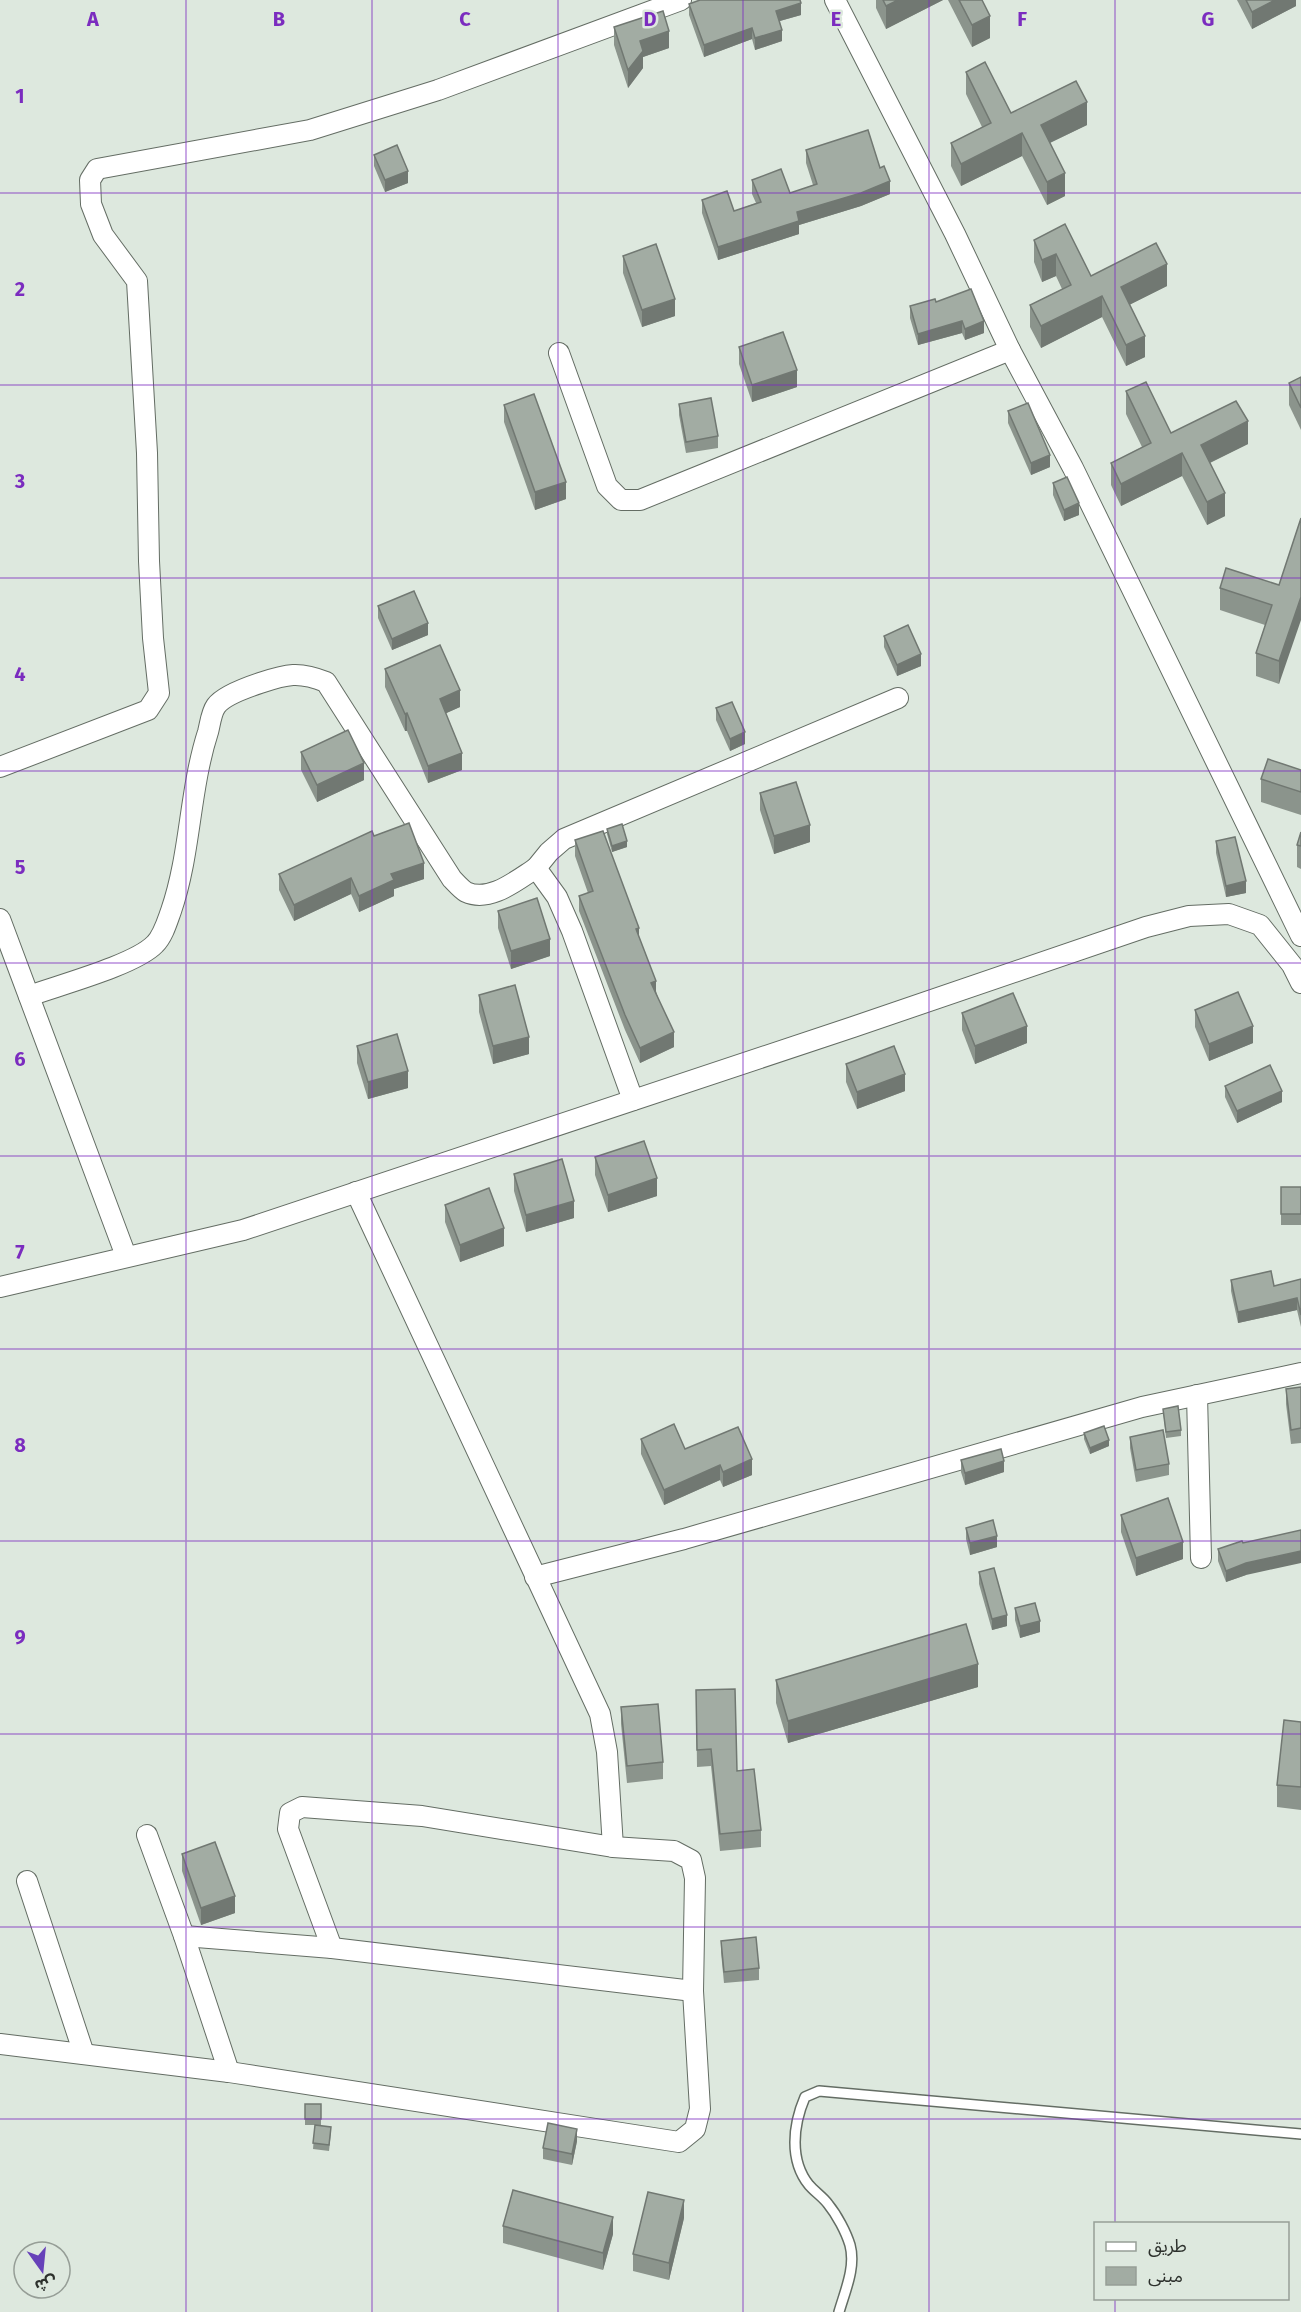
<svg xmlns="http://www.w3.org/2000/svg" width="1301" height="2312" font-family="'Fira Sans','Noto Sans Arabic',sans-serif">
<rect width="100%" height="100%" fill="#dde8de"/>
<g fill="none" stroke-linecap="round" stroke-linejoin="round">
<g stroke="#646d64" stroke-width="12">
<path id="service" d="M 839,2312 C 845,2291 856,2267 850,2245 C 846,2232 837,2215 828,2204 C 823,2197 815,2192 809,2185 C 789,2160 793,2125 805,2097 L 819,2091 L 1301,2134"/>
</g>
<g stroke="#646d64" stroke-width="22">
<g id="minor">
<polyline points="835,0 955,234 1010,350 1073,468 1301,936"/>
<polyline points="559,353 607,486 621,500 640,500 1010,350"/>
<polyline points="0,767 148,710 159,693 153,638 149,561 147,453 137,281 103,235 91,204 90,180 97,169 310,130 438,90 681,0"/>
<polyline points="536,868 549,852 564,839 898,698"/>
<polyline points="0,919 126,1256"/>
<path d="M 29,996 C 59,985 135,965 155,944 C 163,936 167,922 171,911 C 191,853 189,791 208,732 C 210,725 211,713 216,706 C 223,696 248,687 260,683 C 287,674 299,671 326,682 L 452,879 C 456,883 461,889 466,892 C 490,903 517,880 536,868 L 557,897 L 572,931 L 633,1100"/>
<polyline points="356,1192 600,1714 607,1752 613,1847"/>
<polyline points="0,1287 243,1230 853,1027 1146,927 1189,916 1229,914 1260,925 1292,965 1301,983"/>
<polyline points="1197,1395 1201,1558"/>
<polyline points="535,1577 684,1539 1142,1407 1301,1373"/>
<polyline points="147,1835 184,1936 229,2072"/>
<polyline points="27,1881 84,2054"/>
<polyline points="184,1936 332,1948 693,1991"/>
<polyline points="0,2044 229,2072 679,2142 695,2129 700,2109 693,1991 695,1878 691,1860 674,1851 613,1847 422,1816 302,1807 290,1813 288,1829 332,1948"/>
</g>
</g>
<use href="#service" stroke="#fff" stroke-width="9"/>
<use href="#minor" stroke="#fff" stroke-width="20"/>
</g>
<g fill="#8b948c">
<polygon points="876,0 943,0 886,29 876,8"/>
<polygon points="948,0 982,0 990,38 972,47"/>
<polygon points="1237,0 1296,0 1296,6 1252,29"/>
<polygon points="720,1 801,15 780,21 782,41 755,50 752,39 704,57 689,15 689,4"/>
<polygon points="614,27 669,48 643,57 643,68 628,88 614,45"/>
<polygon points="966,72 1011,113 1087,125 1050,143 1065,196 1047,205 1022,156 961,186 951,166 951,143 982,127 966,94"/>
<polygon points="806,150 880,168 890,194 861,206 799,225 799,234 718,260 702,213 702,200 734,211 756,203 752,194 752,180 790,193 813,185 806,163"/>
<polygon points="374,155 408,183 385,192 374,166"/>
<polygon points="1034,240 1091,276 1167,286 1129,305 1145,357 1126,366 1102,317 1041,348 1030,327 1030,305 1062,289 1056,276 1042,282 1034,262"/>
<polygon points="623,256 675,316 642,327 623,273"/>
<polygon points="936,302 984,333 965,340 962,333 918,345 910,318 910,306"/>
<polygon points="739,347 797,387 752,402 739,364"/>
<polygon points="1301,377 1301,430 1289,405 1289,383"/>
<polygon points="1126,391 1171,433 1248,444 1210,463 1225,516 1207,525 1182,476 1121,506 1111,485 1111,463 1142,447 1126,414"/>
<polygon points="679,404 718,436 718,448 686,453 679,415"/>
<polygon points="504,405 566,499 535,510 504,422"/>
<polygon points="1008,411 1050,467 1031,475 1008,423"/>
<polygon points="1053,483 1079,515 1064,521 1053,495"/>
<polygon points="1301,518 1279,684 1256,676 1256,653 1265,625 1220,610 1220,588 1279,585"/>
<polygon points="378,606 428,635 392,650 378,618"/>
<polygon points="884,636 921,666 897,676 884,647"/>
<polygon points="385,669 460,707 446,713 462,770 428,783 407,731 405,731 385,687"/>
<polygon points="716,708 745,744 730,751 716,720"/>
<polygon points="301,752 364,780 317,802 301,770"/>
<polygon points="1301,770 1301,815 1261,802 1261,779"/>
<polygon points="760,793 810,842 774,854 760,810"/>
<polygon points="607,829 627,847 612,852 607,834"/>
<polygon points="1301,832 1301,869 1297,867 1297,845"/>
<polygon points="374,836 424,879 394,889 394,896 359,912 351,894 294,921 279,890 279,874"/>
<polygon points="575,840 639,938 674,1047 640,1063 625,1030 579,911 579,896 588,893 575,856"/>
<polygon points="1216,841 1246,893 1226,897 1216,853"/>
<polygon points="498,911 550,956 511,969 498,928"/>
<polygon points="479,995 529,1054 493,1064 479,1012"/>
<polygon points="1195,1010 1253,1043 1209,1061 1195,1027"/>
<polygon points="962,1013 1027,1043 975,1064 962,1030"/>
<polygon points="357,1046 408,1088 368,1099 357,1063"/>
<polygon points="846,1064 905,1091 857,1109 846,1082"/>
<polygon points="1225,1086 1282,1102 1237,1123 1225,1097"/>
<polygon points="595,1157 657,1196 608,1212 595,1175"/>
<polygon points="514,1174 574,1218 526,1232 514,1191"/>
<rect x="1281" y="1187" width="20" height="38"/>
<polygon points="445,1205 504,1246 460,1262 445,1222"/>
<polygon points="1301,1279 1301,1327 1297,1310 1238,1323 1231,1291 1231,1280 1274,1286"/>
<polygon points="1301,1387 1301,1443 1291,1444 1286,1404 1286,1389"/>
<polygon points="1163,1409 1181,1430 1181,1436 1166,1438"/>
<polygon points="1084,1433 1109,1446 1090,1454 1084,1439"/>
<polygon points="1130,1437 1169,1464 1169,1475 1136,1482 1130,1448"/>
<polygon points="641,1439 685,1449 752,1475 723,1487 720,1480 664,1505 641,1454"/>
<polygon points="961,1460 1004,1472 965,1485 961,1472"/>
<polygon points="1121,1515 1183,1559 1136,1576 1121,1532"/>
<polygon points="966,1528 997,1547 970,1555 966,1539"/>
<polygon points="1218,1549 1246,1575 1226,1582 1218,1561"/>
<polygon points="979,1572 1007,1626 992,1630 979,1584"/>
<polygon points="1015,1608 1040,1632 1020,1638 1015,1620"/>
<polygon points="776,1680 978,1687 788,1743 776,1703"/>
<polygon points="696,1690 761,1830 761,1847 720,1851 711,1766 697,1767"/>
<polygon points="621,1707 663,1762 663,1779 627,1783 621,1724"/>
<polygon points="1301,1722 1301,1810 1277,1807 1277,1785"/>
<polygon points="182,1854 235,1913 201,1925 182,1871"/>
<polygon points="721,1941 759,1968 759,1980 724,1983 721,1952"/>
<polygon points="305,2104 321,2104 321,2125 315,2125 331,2132 329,2151 313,2149 315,2125 305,2125"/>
<polygon points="577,2141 572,2165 543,2159 543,2148"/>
<polygon points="684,2218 669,2280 633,2271 633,2254"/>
<polygon points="503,2226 613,2234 603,2270 503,2243"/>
</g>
<g fill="#717872">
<polygon points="898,0 943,0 886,29 886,6"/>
<polygon points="1275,0 1296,0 1296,6 1252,29 1252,12"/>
<polygon points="801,3 801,15 776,22 776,11"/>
<polygon points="990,16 990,38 972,47 972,25"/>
<polygon points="752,28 752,39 704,57 704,45"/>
<polygon points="782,30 782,41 755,50 755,38"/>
<polygon points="669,31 669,48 643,57 643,68 628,88 628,70 640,41"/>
<polygon points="1087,102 1087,125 1041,147 1041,125"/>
<polygon points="1022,133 1022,156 961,186 961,164"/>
<polygon points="408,171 408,183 385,192 385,180"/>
<polygon points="1065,173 1065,196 1047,205 1047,182"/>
<polygon points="890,181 890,194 861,206 799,225 799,234 718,260 718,247 797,212"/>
<polygon points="1056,254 1056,276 1042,282 1042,260"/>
<polygon points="1167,264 1167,286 1121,309 1121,287"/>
<polygon points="1102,296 1102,317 1041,348 1041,326"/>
<polygon points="675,299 675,316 642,327 642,310"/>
<polygon points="962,321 962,333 918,345 918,334"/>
<polygon points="984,321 984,333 965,340 965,329"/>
<polygon points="1145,336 1145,357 1126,366 1126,345"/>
<polygon points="797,370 797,387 752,402 752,385"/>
<polygon points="1248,421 1248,444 1201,467 1201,445"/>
<polygon points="1182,453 1182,476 1121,506 1121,484"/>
<polygon points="1050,455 1050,467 1031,475 1031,463"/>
<polygon points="566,482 566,499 535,510 535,492"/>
<polygon points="1225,493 1225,516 1207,525 1207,502"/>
<polygon points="1079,503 1079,515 1064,521 1064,510"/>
<polygon points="1301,597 1301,620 1279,684 1279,661"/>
<polygon points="428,623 428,635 392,650 392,639"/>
<polygon points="921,654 921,666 897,676 897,665"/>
<polygon points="460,690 460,707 440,716 440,699"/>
<polygon points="407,713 407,731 405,731 405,714"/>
<polygon points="745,732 745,744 730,751 730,739"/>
<polygon points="462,753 462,770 428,783 428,766"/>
<polygon points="364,763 364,780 317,802 317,785"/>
<polygon points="810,825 810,842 774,854 774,836"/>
<polygon points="627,841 627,847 612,852 612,846"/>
<polygon points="424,863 424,879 394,889 394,896 359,912 359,896 391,874"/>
<polygon points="351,878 351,894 294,921 294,905"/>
<polygon points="1246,881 1246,893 1226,897 1226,886"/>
<polygon points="639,928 639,943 636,929"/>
<polygon points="550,939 550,956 511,969 511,951"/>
<polygon points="656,981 656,996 651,983"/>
<polygon points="1027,1026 1027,1043 975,1064 975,1046"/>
<polygon points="1253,1026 1253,1043 1209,1061 1209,1044"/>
<polygon points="674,1032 674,1047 640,1063 640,1048"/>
<polygon points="529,1037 529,1054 493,1064 493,1046"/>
<polygon points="408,1071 408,1088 368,1099 368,1082"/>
<polygon points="905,1074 905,1091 857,1109 857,1092"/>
<polygon points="1282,1091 1282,1102 1237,1123 1237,1111"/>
<polygon points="657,1178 657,1196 608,1212 608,1195"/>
<polygon points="574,1201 574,1218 526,1232 526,1215"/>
<polygon points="504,1228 504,1246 460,1262 460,1245"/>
<polygon points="1297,1298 1297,1310 1238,1323 1238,1312"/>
<polygon points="1109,1440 1109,1446 1090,1454 1090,1448"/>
<polygon points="752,1459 752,1475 723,1487 723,1472"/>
<polygon points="1004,1461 1004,1472 965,1485 965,1473"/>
<polygon points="720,1465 720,1480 664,1505 664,1490"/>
<polygon points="997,1536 997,1547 970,1555 970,1543"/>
<polygon points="1183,1542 1183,1559 1136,1576 1136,1558"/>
<polygon points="1301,1551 1301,1563 1246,1575 1226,1582 1226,1571 1246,1563"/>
<polygon points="1007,1615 1007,1626 992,1630 992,1619"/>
<polygon points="1040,1621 1040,1632 1020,1638 1020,1626"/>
<polygon points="978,1664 978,1687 788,1743 788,1721"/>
<polygon points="235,1896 235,1913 201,1925 201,1908"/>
<polygon points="577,2129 577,2141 572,2165 572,2154"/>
<polygon points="684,2200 684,2218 669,2280 669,2263"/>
<polygon points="613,2217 613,2234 603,2270 603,2253"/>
</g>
<g fill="#a2aca3" stroke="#717872" stroke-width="1.5">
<polygon points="700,0 800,0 801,3 776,11 782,30 755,38 752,28 704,45 689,4"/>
<polygon points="883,0 898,0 886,6"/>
<polygon points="959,0 982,0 990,16 972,25"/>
<polygon points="1246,0 1275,0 1252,12"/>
<polygon points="663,11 669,31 640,41 643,51 628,70 614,27"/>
<polygon points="985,62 1011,113 1076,81 1087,102 1041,125 1065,173 1047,182 1022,133 961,164 951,143 991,123 966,72"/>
<polygon points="868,130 880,168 884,166 890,181 861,193 797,212 799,221 718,247 702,200 727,191 734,211 761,202 752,180 781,169 790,193 817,184 806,150"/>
<polygon points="397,145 408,171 385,180 374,155"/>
<polygon points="1065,224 1091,276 1156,243 1167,264 1121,287 1145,336 1126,345 1102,296 1041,326 1030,305 1071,285 1056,254 1042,260 1034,240"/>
<polygon points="656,244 675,299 642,310 623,256"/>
<polygon points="971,289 984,321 965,329 962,321 918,334 910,306 935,299 936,302"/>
<polygon points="783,332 797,370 752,385 739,347"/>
<polygon points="1301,377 1301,408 1289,383"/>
<polygon points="1146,382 1171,433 1236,401 1248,421 1201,445 1225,493 1207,502 1182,453 1121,484 1111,463 1151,443 1126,391"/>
<polygon points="534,394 566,482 535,492 504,405"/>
<polygon points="711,398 718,436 686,442 679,404"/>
<polygon points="1028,403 1050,455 1031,463 1008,411"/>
<polygon points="1067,477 1079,503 1064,510 1053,483"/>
<polygon points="1301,518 1301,597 1279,661 1256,653 1272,605 1220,588 1226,568 1279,585"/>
<polygon points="414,591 428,623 392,639 378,606"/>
<polygon points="908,625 921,654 897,665 884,636"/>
<polygon points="440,645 460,690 440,699 462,753 428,766 407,713 405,714 385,669"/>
<polygon points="732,702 745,732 730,739 716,708"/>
<polygon points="348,730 364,763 317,785 301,752"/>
<polygon points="1268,759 1301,770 1301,792 1261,779"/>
<polygon points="796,782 810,825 774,836 760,793"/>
<polygon points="409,823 424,863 391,874 394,880 359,896 351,878 294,905 279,874 372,831 374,836"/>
<polygon points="622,824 627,841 612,846 607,829"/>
<polygon points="603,831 639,928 636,929 656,981 651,983 674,1032 640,1048 625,1015 579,896 593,891 575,840"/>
<polygon points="1301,832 1301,846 1297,845"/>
<polygon points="1235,837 1246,881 1226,886 1216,841"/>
<polygon points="537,898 550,939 511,951 498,911"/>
<polygon points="515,985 529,1037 493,1046 479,995"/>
<polygon points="1238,992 1253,1026 1209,1044 1195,1010"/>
<polygon points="1013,993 1027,1026 975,1046 962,1013"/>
<polygon points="397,1034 408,1071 368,1082 357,1046"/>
<polygon points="894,1046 905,1074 857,1092 846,1064"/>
<polygon points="1270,1065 1282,1091 1237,1111 1225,1086"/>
<polygon points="644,1141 657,1178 608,1195 595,1157"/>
<polygon points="562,1159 574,1201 526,1215 514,1174"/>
<rect x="1281" y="1187" width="20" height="27"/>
<polygon points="489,1188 504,1228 460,1245 445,1205"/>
<polygon points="1271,1271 1274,1286 1301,1279 1301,1315 1297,1298 1238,1312 1231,1280"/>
<polygon points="1301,1387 1301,1428 1291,1430 1286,1389"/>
<polygon points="1178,1406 1181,1430 1166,1432 1163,1409"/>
<polygon points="674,1424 685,1449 738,1427 752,1459 723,1472 720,1465 664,1490 641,1439"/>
<polygon points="1104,1426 1109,1440 1090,1448 1084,1433"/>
<polygon points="1163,1430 1169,1464 1136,1470 1130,1437"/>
<polygon points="1001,1449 1004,1461 965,1473 961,1460"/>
<polygon points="1168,1498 1183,1542 1136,1558 1121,1515"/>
<polygon points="993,1520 997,1536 970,1543 966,1528"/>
<polygon points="1301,1530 1301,1551 1246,1563 1226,1571 1218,1549 1242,1541 1243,1543"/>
<polygon points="994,1568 1007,1615 992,1619 979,1572"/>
<polygon points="1035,1603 1040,1621 1020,1626 1015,1608"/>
<polygon points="966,1624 978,1664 788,1721 776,1680"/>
<polygon points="735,1689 737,1771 754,1769 761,1830 720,1834 711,1749 697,1750 696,1690"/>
<polygon points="658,1704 663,1762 627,1766 621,1707"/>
<polygon points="1284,1720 1301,1722 1301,1787 1277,1785"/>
<polygon points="215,1842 235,1896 201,1908 182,1854"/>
<polygon points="756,1937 759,1968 724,1972 721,1941"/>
<rect x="305" y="2104" width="16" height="15"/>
<polygon points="548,2123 577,2129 572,2154 543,2148"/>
<polygon points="315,2125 331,2127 329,2145 313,2143"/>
<polygon points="513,2190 613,2217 603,2253 503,2226"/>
<polygon points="648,2192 684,2200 669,2263 633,2254"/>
</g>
<path fill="none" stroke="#7b2cbf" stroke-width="1.5" stroke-opacity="0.55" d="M 186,0 L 186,2312M 372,0 L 372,2312M 558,0 L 558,2312M 743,0 L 743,2312M 929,0 L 929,2312M 1115,0 L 1115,2224M 0,193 L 1301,193M 0,385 L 1301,385M 0,578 L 1301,578M 0,771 L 1301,771M 0,963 L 1301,963M 0,1156 L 1301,1156M 0,1349 L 1301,1349M 0,1541 L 1301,1541M 0,1734 L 1301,1734M 0,1927 L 1301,1927M 0,2119 L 1301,2119M 1115,2298 L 1115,2312"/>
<g font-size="20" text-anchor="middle" font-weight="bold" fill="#7b2cbf" stroke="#dde8de" stroke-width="5" stroke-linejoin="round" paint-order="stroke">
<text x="93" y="26">A</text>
<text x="279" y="26">B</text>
<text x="465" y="26">C</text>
<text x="650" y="26">D</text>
<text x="836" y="26">E</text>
<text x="1022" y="26">F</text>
<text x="1208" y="26">G</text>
<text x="20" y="103">1</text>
<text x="20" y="296">2</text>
<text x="20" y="488">3</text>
<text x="20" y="681">4</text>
<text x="20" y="874">5</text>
<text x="20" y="1066">6</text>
<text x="20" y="1259">7</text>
<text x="20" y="1452">8</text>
<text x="20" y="1644">9</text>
</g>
<rect x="1094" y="2222" width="195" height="78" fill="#dde8de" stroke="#969e97" stroke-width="1.5"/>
<rect x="1106" y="2242" width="30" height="9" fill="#ffffff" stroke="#969e97" stroke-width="1.5"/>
<text x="1148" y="2252" font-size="18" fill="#2c302c">طريق</text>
<rect x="1106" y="2267" width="30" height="18" fill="#a2aca3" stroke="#969e97" stroke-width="1.5"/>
<text x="1148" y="2282" font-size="18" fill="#2c302c">مبنى</text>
<g transform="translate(42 2270) rotate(165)"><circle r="28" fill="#dde8de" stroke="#969e97" stroke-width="1.5"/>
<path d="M0-4.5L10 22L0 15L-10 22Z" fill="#6641b9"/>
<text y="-9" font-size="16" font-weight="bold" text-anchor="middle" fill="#2c302c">ش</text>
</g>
</svg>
